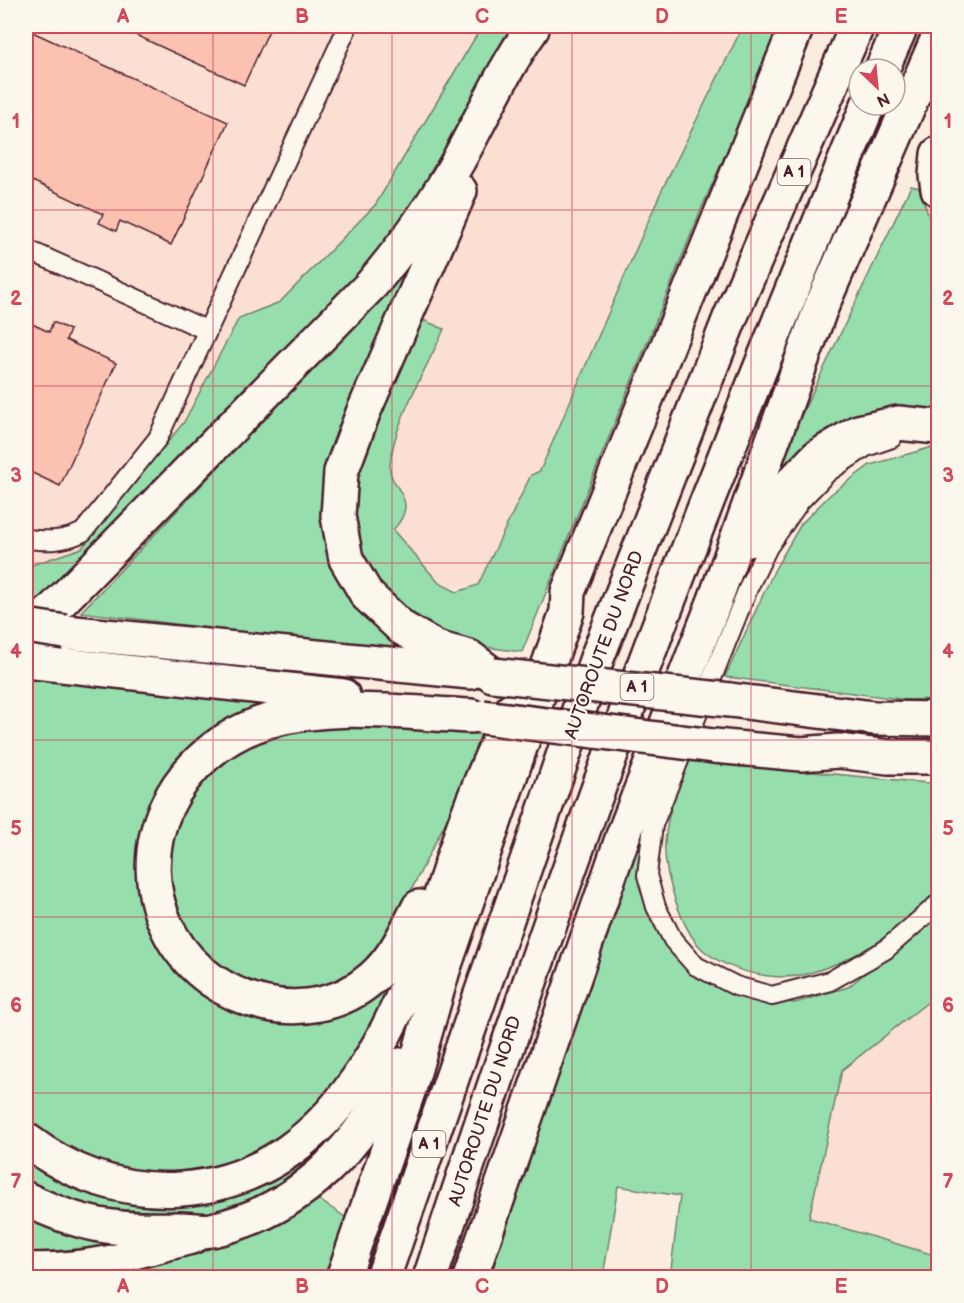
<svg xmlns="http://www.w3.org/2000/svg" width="964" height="1303" font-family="'Balsamiq Sans',sans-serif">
<rect width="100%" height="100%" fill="#fbece0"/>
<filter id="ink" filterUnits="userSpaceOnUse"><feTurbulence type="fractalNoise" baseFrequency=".0167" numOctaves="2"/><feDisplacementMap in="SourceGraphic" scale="12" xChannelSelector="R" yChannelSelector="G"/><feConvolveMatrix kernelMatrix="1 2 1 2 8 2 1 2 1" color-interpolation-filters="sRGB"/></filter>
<g filter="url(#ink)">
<g fill="#fbdfd2">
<polygon points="26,26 779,26 524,581 112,617 26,603"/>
<polygon points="938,949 938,1277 743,1278 754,1032"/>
</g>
<g fill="#96dfad" stroke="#707f6c" stroke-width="1.5">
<polygon points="482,26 518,26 394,240 39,605 26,609 26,564 32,565 82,548 184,422 239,318 280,302 376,204"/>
<path d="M 743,26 L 783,26 L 702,207 L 522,652 L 462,644 L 386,601 L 349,531 L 358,439 L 416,317 L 444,329 C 426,370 394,421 390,465 C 387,488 423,498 393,530 L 439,583 L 457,592 L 478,585 L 531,475 L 540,471 L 660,194 Z"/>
<polygon points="911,186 919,188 938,243 938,411 924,408 879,414 771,479"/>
<polygon points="423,242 332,505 403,644 405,653 81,612 381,296"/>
<polygon points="929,448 938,449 938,699 908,700 725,677 775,569 801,524 831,494 870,465"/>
<polygon points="26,675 260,702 190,754 144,890 231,1003 395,977 367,1039 330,1098 271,1147 237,1161 187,1174 129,1172 73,1156 26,1121"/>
<polygon points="347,719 489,736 389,934 358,971 318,992 279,992 233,976 199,949 182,925 169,881 167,840 194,781 258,739"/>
<path d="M 688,760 L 938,784 L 938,890 C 917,908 896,931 872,946 C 855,957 829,967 810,973 C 777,983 728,972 702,949 C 681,929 663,871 665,843 C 667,813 677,787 688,760 Z"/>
<polygon points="645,821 665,937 748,998 795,1003 848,987 938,914 938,994 842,1070 809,1218 938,1256 938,1277 670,1277 680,1196 618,1186 603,1277 490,1278 628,854"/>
<polygon points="383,1063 358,1111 322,1154 264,1194 205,1214 110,1215 52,1195 26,1180 26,1152 222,1189"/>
<polygon points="315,1197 354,1223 334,1277 67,1278 134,1267 212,1247 279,1221"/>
<polygon points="26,1208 125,1247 73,1259 26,1255"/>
</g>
<g fill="#fbc1b1" stroke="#4a1f2b" stroke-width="1.5">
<polygon points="116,26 271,26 244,85"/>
<polygon points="26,29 228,122 171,245 120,221 116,231 99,223 103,214 26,178"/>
<polygon points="26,321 49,332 53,322 70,330 66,340 116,363 60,486 26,470"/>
</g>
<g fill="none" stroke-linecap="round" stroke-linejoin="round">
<g stroke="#4a1f2b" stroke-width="22">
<g id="street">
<polyline points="26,249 206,330"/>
<polyline points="892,438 866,447 828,472 800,501 768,547 749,586 653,825 647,875 656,907 673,940 696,966 736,986 772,996 830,981 885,950 938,904"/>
<path d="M 26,539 C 48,541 63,542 83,532 L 158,438 L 348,26"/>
</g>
</g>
<g stroke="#4a1f2b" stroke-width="33">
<path id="primary" d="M 26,1267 C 83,1270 138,1254 193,1239 L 205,1233"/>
</g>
<g stroke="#4a1f2b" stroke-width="38">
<g id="highway">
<polyline points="882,69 901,26"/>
<polyline points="938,154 936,175 938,189"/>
<polyline points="460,191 363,413 341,472 338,516 346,559 367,595 402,628 436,648 469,657 493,675"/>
<polyline points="748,540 786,489 817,457 858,432 898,423 938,427"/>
<polyline points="65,632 470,672"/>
<path d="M 26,637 L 372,284 C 405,245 434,205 458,161 C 483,116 503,70 532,29"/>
<polyline points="26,661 343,696"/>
<polyline points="730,700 874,718 938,719"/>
<polyline points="714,746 801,754 838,751 888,757 938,757"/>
<path d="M 419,907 C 406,932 394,959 372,978 C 311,1032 211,1005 172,937 C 123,849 175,749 268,721 C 333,702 404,713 471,716"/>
<path d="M 26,1140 C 71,1174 124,1193 181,1189 C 357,1176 415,977 460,837 C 474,794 494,752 511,711"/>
<path d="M 26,1199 C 81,1226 115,1231 175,1229 C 187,1228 200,1232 212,1230 C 301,1211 362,1144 400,1065"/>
<polyline points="343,1278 410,1086 443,970 567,612 568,592 797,26"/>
<polyline points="383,1278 597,658 730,318 857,26"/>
<path d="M 430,1278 C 518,1011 610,745 714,484 C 764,357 816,231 868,105"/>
<polyline points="470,1278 623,836 715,600 820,310 938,38"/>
</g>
</g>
<use href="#street" stroke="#fbf7ec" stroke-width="18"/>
<use href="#primary" stroke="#fbf7ec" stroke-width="28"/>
<use href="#highway" stroke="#fbf7ec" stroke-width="33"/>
<g stroke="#4a1f2b" stroke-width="38" stroke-linecap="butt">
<g id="highway-bridge">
<polyline points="26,626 65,632"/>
<polyline points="493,675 730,700"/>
<polyline points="483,717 714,746"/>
</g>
</g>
<use href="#highway-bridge" stroke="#fbf7ec" stroke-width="33"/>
</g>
</g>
<path fill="none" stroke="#d1495b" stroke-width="1.5" stroke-opacity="0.55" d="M 213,26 L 213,1278M 392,26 L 392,1278M 572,26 L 572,1278M 751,26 L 751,1278M 26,210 L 938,210M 26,386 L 938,386M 26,563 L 938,563M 26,740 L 938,740M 26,917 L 938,917M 26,1093 L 938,1093"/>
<g text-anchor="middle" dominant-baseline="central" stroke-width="4.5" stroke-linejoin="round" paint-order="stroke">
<g fill="#fbf7ec" stroke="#7f6065" stroke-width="1.5">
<rect x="777.5" y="159" width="33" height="26" rx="4.5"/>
<rect x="620.5" y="674" width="33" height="26" rx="4.5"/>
<rect x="412.5" y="1131" width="33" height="26" rx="4.5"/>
</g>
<g font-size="16" font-weight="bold" fill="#4a1f2b">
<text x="794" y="172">A 1</text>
<text x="637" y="687">A 1</text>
<text x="429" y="1144">A 1</text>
</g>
<g font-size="18" fill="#4a1f2b" stroke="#fbf7ec">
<text transform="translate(604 645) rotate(-70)">AUTOROUTE DU NORD</text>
<text transform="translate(485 1111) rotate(-72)">AUTOROUTE DU NORD</text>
</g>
</g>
<rect width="964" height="1303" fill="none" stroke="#fbf7ec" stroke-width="66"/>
<g transform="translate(877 87) rotate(154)"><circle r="28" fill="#fbf7ec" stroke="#b4a19f" stroke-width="1.5"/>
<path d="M0-4.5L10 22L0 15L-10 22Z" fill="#d1495b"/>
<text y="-9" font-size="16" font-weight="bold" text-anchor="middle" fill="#4a1f2b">N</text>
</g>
<rect x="33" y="33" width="898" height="1237" fill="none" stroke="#d1495b" stroke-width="2"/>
<g font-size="20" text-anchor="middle" font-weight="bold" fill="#d1495b">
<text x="123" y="23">A</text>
<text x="302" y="23">B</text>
<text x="482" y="23">C</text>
<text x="662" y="23">D</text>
<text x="841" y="23">E</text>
<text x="16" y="128">1</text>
<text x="948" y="128">1</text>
<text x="16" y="305">2</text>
<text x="948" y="305">2</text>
<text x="16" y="482">3</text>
<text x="948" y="482">3</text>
<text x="16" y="658">4</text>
<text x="948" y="658">4</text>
<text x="16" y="835">5</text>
<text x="948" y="835">5</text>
<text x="16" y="1012">6</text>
<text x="948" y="1012">6</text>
<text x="16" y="1188">7</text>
<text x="948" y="1188">7</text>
<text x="123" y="1293">A</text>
<text x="302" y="1293">B</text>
<text x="482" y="1293">C</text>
<text x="662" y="1293">D</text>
<text x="841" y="1293">E</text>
</g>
</svg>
